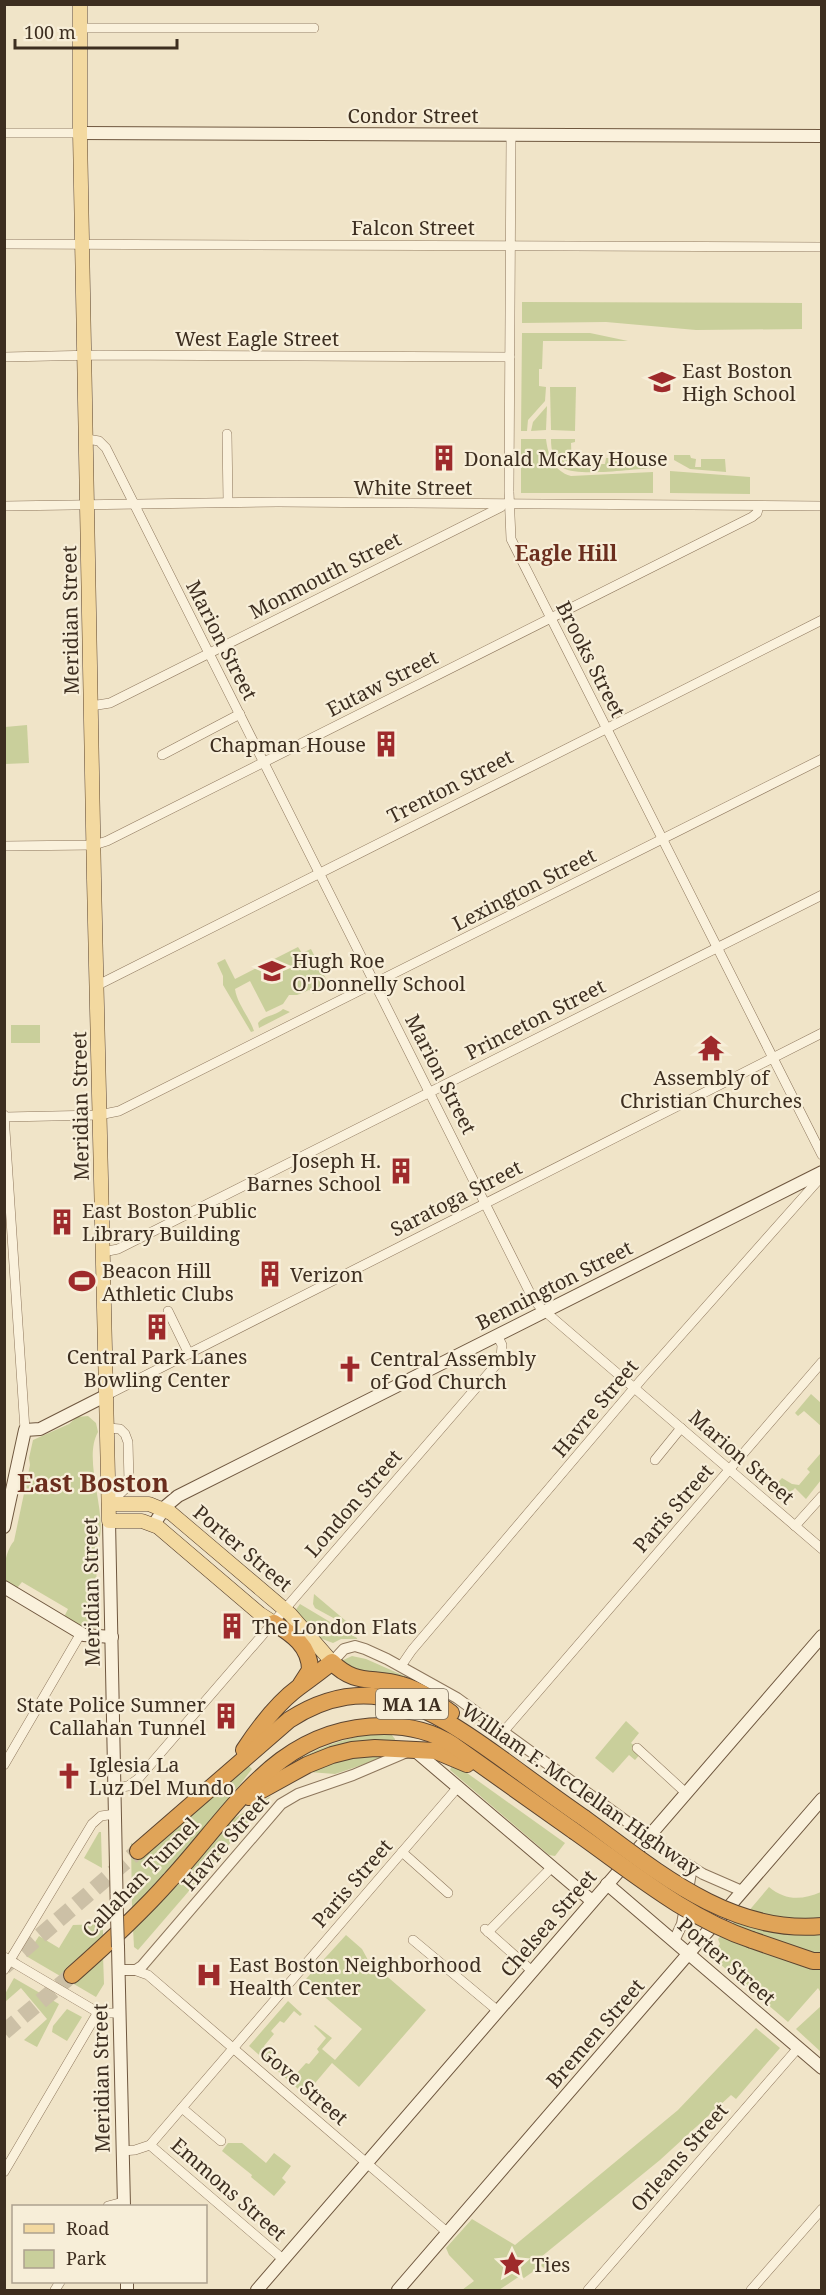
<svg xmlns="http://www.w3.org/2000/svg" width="826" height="2295" font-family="'Noto Serif',serif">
<rect width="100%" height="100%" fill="#f0e4c8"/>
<g fill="#c9cf9b">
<polygon points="522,302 802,303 802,329 696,330 606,322 522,323"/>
<polygon points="522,333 590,333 628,341 543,341 542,369 539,369 539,386 546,387 545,401 528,420 527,431 521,431"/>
<polygon points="550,387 576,387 575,431 551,430"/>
<polygon points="547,406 546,430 531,431 533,422"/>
<path d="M 521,439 L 546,439 C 548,455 553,471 571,476 L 653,472 L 653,493 L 521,493 Z"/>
<path d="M 551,439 L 575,439 L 575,442 L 571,443 L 572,468 L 598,467 L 598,464 L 605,464 L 606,458 L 646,459 L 647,455 L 651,455 L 653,468 C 634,469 578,477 563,468 C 553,462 551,450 551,439 Z"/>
<polygon points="674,455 690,455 691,458 696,459 695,467 701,467 701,459 725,459 726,472 690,469 674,460"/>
<polygon points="670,471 750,477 750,494 670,493"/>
<polygon points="27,725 29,763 5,764 5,727"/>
<path d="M 298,947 L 302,953 L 311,949 L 328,983 L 313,994 L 309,990 L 297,995 L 289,995 L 283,1004 L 266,1012 L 250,981 L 235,989 C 237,1004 249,1016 254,1031 L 251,1032 L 223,985 L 223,976 L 217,963 L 225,959 L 235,979 Z"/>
<path d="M 283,1009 L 290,1012 L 259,1028 L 258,1023 C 264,1015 276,1016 283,1009 Z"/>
<rect x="11" y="1025" width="29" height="18"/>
<polygon points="811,1394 821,1403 821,1426 804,1411 798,1416 795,1413"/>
<path d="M 88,1416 L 96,1423 L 98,1432 C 81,1462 112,1521 96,1548 L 97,1607 L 101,1614 L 97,1627 L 88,1630 L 64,1617 L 68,1609 L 22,1582 L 17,1588 L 6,1582 C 2,1570 6,1550 14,1541 L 30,1465 L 29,1458 L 33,1440 L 69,1424 L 77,1417 Z"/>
<polygon points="820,1454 821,1456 821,1480 806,1499 795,1488 784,1499 772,1489 782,1478 792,1484 799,1485 810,1472 807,1469"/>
<polygon points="314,1594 359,1632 315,1608 313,1604"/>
<polygon points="300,1604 357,1638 357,1639 341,1639 333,1643 317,1637 295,1611"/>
<polygon points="352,1656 366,1659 409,1678 408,1681 356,1671 341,1661"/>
<polygon points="626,1721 639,1733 631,1743 642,1752 635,1760 629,1755 613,1773 595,1758"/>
<path d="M 378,1733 L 391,1734 L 395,1739 L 394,1744 L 286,1767 C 315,1748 343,1738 378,1733 Z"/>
<polygon points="383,1754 383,1758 335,1774 309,1772 338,1759"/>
<polygon points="453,1763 565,1843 555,1856 549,1855 450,1770"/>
<path d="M 248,1765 L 252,1769 C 214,1818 176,1864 132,1908 L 131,1843 L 134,1845 Z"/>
<polygon points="271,1796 138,1950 134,1947 133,1928 233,1819"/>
<polygon points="99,1832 101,1832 102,1868 84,1858"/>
<path d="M 769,1887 C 786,1901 802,1900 821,1892 L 821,1993 L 818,1988 L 788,2022 L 706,1952 L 714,1952 L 720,1944 L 718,1939 L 743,1912 L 747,1913 Z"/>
<polygon points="103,1924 103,1936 65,1969 75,1980 103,1955 104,1984 96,1997 26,1956 39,1936 59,1948 73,1925"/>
<polygon points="346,1935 362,1949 368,1960 426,2010 359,2087 332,2063 305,2095 249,2046 288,2001 302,2014 300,2016 294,2011 284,2023 280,2021 271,2031 274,2034 264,2046 273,2053 270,2057 282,2067 284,2064 296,2074 306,2063 309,2064 319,2052 317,2049 326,2038 314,2026 315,2025 332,2038 322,2049 335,2060 362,2029 305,1980"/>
<polygon points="14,1978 59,2004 37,2047 24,2040 47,2019 21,1988 5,2002 5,1994"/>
<polygon points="821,2006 821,2052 796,2029"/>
<polygon points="67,2009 82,2017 67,2041 52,2032 53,2026"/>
<polygon points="756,2028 780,2048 736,2099 731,2095 660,2160 541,2257 553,2266 549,2271 541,2266 524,2278 520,2276 499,2290 462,2290 474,2281 449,2255 446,2248 472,2219 515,2245 678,2110"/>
<polygon points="228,2143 242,2143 266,2163 274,2153 291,2166 282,2178 286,2182 274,2196 251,2177 252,2175 222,2151"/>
</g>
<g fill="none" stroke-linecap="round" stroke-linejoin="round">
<g stroke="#ccc0a6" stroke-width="16" stroke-dasharray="16 8" stroke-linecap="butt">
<polyline points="4,1967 138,1851"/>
<polyline points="4,2032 72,1975"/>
</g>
<g stroke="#8d765c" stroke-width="10">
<g id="minor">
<polyline points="80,28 314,28"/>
<polyline points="4,133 80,133"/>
<polyline points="511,135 509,492 511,539 822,1155"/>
<polyline points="4,244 822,247"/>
<polyline points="4,357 98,355 510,357"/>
<polyline points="227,434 228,502"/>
<polyline points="87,439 99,441 106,448 533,1299 541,1308 822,1549"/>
<polyline points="4,506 278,502 822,506"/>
<polyline points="91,706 110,703 501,507"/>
<polyline points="162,755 240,714"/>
<polyline points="4,846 94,845 107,841 752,517 757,513 759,506"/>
<polyline points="96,986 822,620"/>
<polyline points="4,1115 25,1430"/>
<polyline points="5,1117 99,1115 119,1111 822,759"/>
<polyline points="103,1252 118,1249 822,895"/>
<polyline points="168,1311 189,1354"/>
<polyline points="107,1395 822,1033"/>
<polyline points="108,1428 120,1429 125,1434 128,1442 129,1482 126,1488 109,1504"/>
<polyline points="655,1460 681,1428"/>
<polyline points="795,1526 822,1496"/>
<polyline points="401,1666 412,1650 641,1380 822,1176"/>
<polyline points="504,1731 822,1362"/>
<polyline points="637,1748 686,1793"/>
<polyline points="4,1765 81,1633"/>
<polyline points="115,1788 128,1786 138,1779 501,1359 502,1345 497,1335"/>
<polyline points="402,1852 448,1893"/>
<polyline points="485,1929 532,1971"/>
<polyline points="488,1932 552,1867"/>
<polyline points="413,1940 498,2011"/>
<polyline points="4,1957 99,2013 119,2013"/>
<polyline points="4,1970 92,1824 101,1816 115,1814"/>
<polyline points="134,1970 148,1975 448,2233"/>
<polyline points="182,2108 221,2141"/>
<polyline points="150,2145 284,2260"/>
<polyline points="122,2151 135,2150 150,2145 458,1787"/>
<polyline points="4,2172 98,2012"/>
<polyline points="108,2206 123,2202"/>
<polyline points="55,2290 60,2282"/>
<polyline points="588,2290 798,2048"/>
<polyline points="751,2290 822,2209"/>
</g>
</g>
<g stroke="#8d765c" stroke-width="12">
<g id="tertiary">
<polyline points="332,1662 344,1649 355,1646 365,1649 387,1659 457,1698 677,1858 703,1874 742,1891"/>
<polyline points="674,1941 682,1924 692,1867"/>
<polyline points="118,1970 136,1970 142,1966 281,1804 298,1794 353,1775 407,1752"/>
</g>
</g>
<g stroke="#6f573f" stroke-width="14">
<g id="secondary">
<polyline points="80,133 822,136"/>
<polyline points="109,1521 117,1917"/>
<polyline points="154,1524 166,1506 178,1496 822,1172"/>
<polyline points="4,1527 25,1430 40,1429 107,1395"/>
<polyline points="4,1587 84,1635 112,1637"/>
<polyline points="413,1749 592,1901"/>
<polyline points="607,1884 822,2068"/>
<polyline points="118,1947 124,2206"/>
<polyline points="127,2282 127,2290"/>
<polyline points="257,2290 822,1636"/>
<polyline points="398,2290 822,1799"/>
</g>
</g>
<g stroke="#5b4430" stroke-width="15">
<g id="primary">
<polyline points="80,4 80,133 94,879 109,1521 142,1521 158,1527 260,1614 274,1623"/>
<polyline points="109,1504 149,1504 171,1513 290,1614 332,1662"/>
</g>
</g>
<g stroke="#5b4430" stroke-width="18">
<g id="motorway">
<path d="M 274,1623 C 292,1634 310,1646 310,1670 L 301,1684"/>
<path d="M 244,1750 C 259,1727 276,1704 299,1687 C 310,1679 321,1671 332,1662 C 355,1686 373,1676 402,1685 C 420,1690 435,1701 451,1713"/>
<polyline points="249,1797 307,1765 332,1755 352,1750 375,1748 436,1751 467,1764"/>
<path d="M 138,1851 L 289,1720 C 369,1668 431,1708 498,1756 C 527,1777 555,1798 584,1818"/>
<polyline points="752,1940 813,1961 822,1961"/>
<path d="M 72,1975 C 106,1945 140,1914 170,1880 C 234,1811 277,1726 384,1726 C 408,1726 432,1731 453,1745 L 574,1831"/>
</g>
</g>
<use href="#minor" stroke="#faf1dc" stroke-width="9"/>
<use href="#tertiary" stroke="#faf1dc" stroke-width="10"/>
<use href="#secondary" stroke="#faf1dc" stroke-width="12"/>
<use href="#primary" stroke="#f3d9a0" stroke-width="14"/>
<use href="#motorway" stroke="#e0a458" stroke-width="16"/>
<g stroke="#6f573f" stroke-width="14" stroke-linecap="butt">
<polyline id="secondary-bridge" points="117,1917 118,1947"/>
</g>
<g stroke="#5b4430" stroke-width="18" stroke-linecap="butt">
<g id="motorway-bridge">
<path d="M 584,1818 C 654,1869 729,1935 822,1926"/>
<path d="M 574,1831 C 631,1871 686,1918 752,1940"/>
</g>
</g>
<use href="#secondary-bridge" stroke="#faf1dc" stroke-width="12"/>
<use href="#motorway-bridge" stroke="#e0a458" stroke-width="16"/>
</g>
<defs>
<g id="school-bare" transform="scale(2.07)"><path d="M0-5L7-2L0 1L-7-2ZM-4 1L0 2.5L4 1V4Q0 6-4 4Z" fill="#9e2a2b" stroke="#f7eed8" stroke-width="2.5" paint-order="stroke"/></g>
<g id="building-bare" transform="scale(2.07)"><path d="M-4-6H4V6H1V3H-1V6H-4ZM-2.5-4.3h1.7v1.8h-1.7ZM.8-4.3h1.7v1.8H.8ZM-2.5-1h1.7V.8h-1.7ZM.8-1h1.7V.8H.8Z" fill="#9e2a2b" stroke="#f7eed8" stroke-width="2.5" paint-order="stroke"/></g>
<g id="temple-bare" transform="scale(2.07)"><path d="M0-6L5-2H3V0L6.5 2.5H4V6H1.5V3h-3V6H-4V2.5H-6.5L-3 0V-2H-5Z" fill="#9e2a2b" stroke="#f7eed8" stroke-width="2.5" paint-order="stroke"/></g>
<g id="stadium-bare" transform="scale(2.07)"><path d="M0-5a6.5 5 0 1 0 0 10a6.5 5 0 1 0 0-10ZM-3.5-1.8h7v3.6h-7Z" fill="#9e2a2b" stroke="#f7eed8" stroke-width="2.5" paint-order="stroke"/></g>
<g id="church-bare" transform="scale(2.07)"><path d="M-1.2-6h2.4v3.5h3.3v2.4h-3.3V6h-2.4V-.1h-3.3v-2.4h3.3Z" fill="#9e2a2b" stroke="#f7eed8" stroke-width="2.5" paint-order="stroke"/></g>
<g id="hospital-bare" transform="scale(2.07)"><path d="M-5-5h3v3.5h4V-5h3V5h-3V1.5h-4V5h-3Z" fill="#9e2a2b" stroke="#f7eed8" stroke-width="2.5" paint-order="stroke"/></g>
<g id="sight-bare" transform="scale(2.07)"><path d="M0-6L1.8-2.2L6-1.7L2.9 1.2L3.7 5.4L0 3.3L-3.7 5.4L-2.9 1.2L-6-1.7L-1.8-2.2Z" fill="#9e2a2b" stroke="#f7eed8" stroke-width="2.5" paint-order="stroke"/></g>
</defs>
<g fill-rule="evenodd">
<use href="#school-bare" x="662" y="382"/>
<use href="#building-bare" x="444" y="458"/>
<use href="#building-bare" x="386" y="744"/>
<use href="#school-bare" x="272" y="971"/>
<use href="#temple-bare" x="711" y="1048"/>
<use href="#building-bare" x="401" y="1171"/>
<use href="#building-bare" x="62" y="1222"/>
<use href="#building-bare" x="270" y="1274"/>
<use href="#stadium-bare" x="82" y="1281"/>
<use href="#building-bare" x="157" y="1327"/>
<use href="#church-bare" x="350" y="1369"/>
<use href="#building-bare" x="232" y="1626"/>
<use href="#building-bare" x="226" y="1716"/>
<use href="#church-bare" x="69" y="1776"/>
<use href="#hospital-bare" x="209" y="1975"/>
<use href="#sight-bare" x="512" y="2264"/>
</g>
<g text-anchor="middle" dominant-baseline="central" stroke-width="4.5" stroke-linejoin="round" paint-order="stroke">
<rect fill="#f7eed8" stroke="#756857" stroke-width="1.5" x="376" y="1689" width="72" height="30" rx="4.5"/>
<g font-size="18" font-weight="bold" fill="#3d2e20">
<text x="412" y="1704">MA 1A</text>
</g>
<g font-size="20" fill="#3d2e20" stroke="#f7eed8">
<text x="413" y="115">Condor Street</text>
<text x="413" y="227">Falcon Street</text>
<text x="257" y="338">West Eagle Street</text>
<text x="413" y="487">White Street</text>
<text transform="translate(325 575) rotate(-27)">Monmouth Street</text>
<text transform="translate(70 620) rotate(-91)">Meridian Street</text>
<text transform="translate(222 640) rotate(63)">Marion Street</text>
<text transform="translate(591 659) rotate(63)">Brooks Street</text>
<text transform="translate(382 683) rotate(-27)">Eutaw Street</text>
<text transform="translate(450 786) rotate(-27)">Trenton Street</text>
<text transform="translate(524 889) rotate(-27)">Lexington Street</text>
<text transform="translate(535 1019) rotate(-27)">Princeton Street</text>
<text transform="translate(441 1074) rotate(63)">Marion Street</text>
<text transform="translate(80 1106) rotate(-91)">Meridian Street</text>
<text transform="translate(456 1198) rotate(-27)">Saratoga Street</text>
<text transform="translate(554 1285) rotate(-27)">Bennington Street</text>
<text transform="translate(595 1408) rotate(-50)">Havre Street</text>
<text transform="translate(742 1457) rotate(41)">Marion Street</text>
<text transform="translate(353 1503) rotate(-49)">London Street</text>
<text transform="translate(673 1508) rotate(-49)">Paris Street</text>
<text transform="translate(243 1548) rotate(40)">Porter Street</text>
<text transform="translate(91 1592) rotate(-91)">Meridian Street</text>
<text transform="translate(581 1789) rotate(35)">William F. McClellan Highway</text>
<text transform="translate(225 1842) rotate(-49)">Havre Street</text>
<text transform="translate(140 1877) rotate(-46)">Callahan Tunnel</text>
<text transform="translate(352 1883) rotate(-49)">Paris Street</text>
<text transform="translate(548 1923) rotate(-49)">Chelsea Street</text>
<text transform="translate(727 1961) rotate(41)">Porter Street</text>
<text transform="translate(595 2033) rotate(-49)">Bremen Street</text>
<text transform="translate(101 2078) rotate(-91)">Meridian Street</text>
<text transform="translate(304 2085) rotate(41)">Gove Street</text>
<text transform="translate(679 2157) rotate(-49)">Orleans Street</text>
<text transform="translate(229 2189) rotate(41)">Emmons Street</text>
</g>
<g font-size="20" fill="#3d2e20" stroke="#f7eed8" text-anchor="start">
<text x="682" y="370">East Boston<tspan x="682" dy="23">High School</tspan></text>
<text x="464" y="458">Donald McKay House</text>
<text x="366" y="744" text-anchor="end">Chapman House</text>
<text x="292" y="960">Hugh Roe<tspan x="292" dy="23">O'Donnelly School</tspan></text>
<text x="711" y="1077" text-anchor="middle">Assembly of<tspan x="711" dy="23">Christian Churches</tspan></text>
<text x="381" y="1160" text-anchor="end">Joseph H.<tspan x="381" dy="23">Barnes School</tspan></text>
<text x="82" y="1210">East Boston Public<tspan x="82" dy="23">Library Building</tspan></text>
<text x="102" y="1270">Beacon Hill<tspan x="102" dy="23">Athletic Clubs</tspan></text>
<text x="290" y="1274">Verizon</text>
<text x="157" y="1356" text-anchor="middle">Central Park Lanes<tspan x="157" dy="23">Bowling Center</tspan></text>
<text x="370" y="1358">Central Assembly<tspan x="370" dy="23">of God Church</tspan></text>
<text x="252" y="1626">The London Flats</text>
<text x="206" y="1704" text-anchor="end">State Police Sumner<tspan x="206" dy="23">Callahan Tunnel</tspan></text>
<text x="89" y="1764">Iglesia La<tspan x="89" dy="23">Luz Del Mundo</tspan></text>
<text x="229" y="1964">East Boston Neighborhood<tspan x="229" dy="23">Health Center</tspan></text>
<text x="532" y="2264">Ties</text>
</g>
<g font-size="21" font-weight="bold" fill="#6b2e1e" stroke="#f7eed8">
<text x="566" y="553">Eagle Hill</text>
</g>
<g font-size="26" font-weight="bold" fill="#6b2e1e" stroke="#f7eed8">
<text x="93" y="1482">East Boston</text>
</g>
</g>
<rect width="826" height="2295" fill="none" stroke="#3d2e20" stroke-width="12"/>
<rect x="12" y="2205" width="195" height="78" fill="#f7eed8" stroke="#ada18e" stroke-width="1.5"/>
<rect x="24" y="2224" width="30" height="9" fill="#f3d9a0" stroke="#ada18e" stroke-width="1.5"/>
<text x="66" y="2235" font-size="18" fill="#3d2e20">Road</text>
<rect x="24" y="2250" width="30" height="18" fill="#c9cf9b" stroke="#ada18e" stroke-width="1.5"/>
<text x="66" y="2265" font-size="18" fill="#3d2e20">Park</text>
<path d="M15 39v9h162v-9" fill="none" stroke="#3d2e20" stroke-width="3"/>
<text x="24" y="39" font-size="18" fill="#3d2e20" stroke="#f7eed8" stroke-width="4.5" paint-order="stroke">100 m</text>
</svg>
